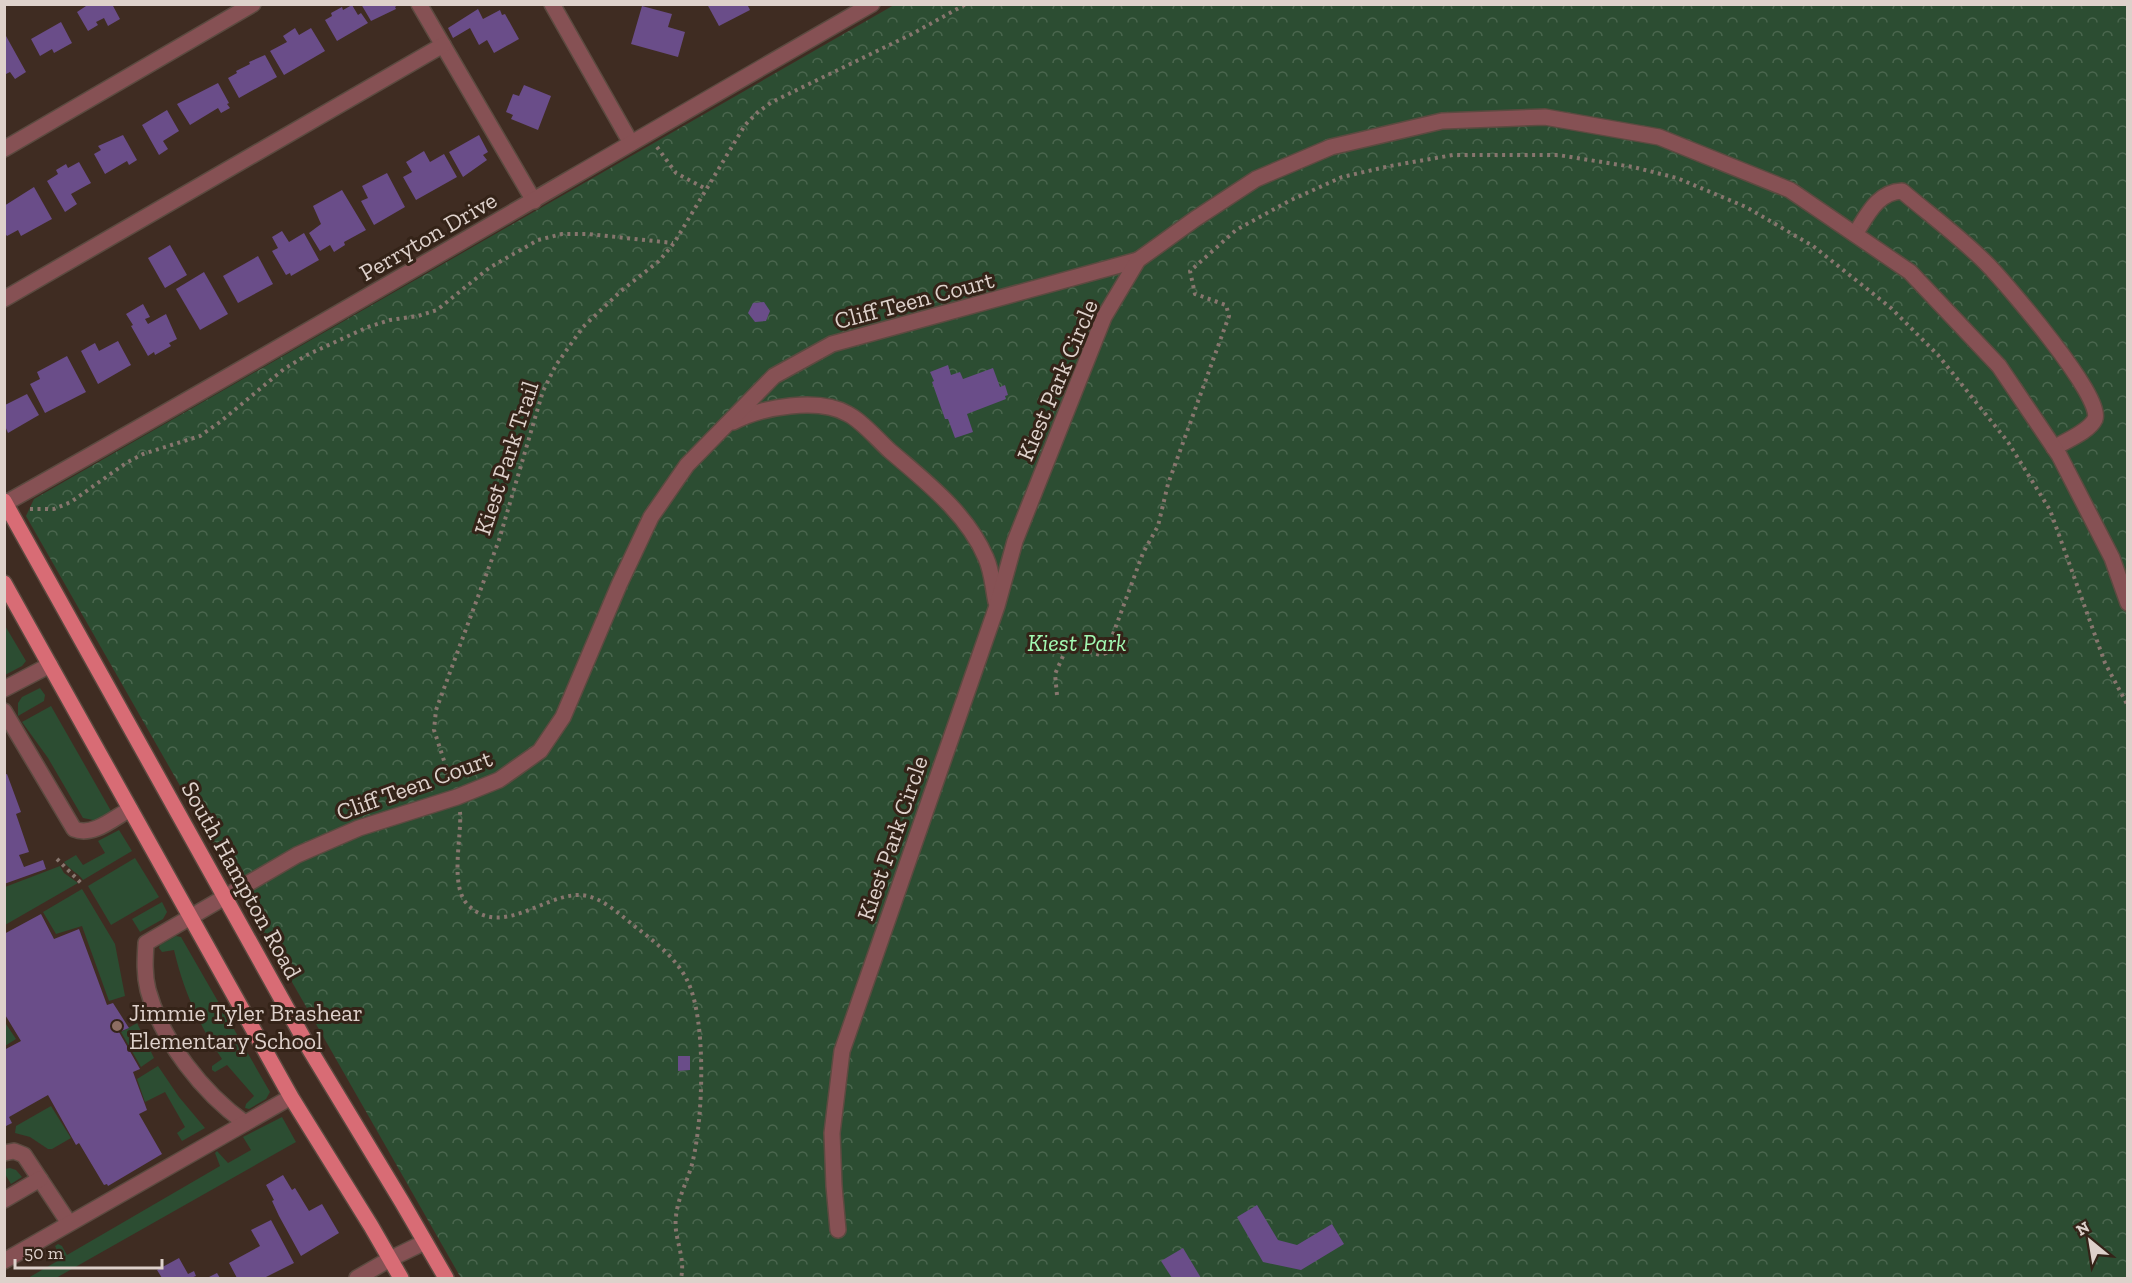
<svg xmlns="http://www.w3.org/2000/svg" width="2132" height="1283" font-family="'Zilla Slab',serif">
<defs>
<pattern id="forest-crowns" width="20" height="18" patternUnits="userSpaceOnUse" patternTransform="scale(1.5)"><rect width="20" height="18" fill="#2c4d32"/><path d="M2 6a3 3 0 1 1 6 0M12 15a3 3 0 1 1 6 0" fill="none" stroke="#4a664e"/></pattern>
</defs>
<rect width="100%" height="100%" fill="#3f2c22"/>
<g fill="#2c4d32">
<polygon points="4,624 26,661 22,666 5,675"/>
<polygon points="40,688 45,695 44,701 18,716 18,703 22,697"/>
<polygon points="51,706 111,811 109,815 98,821 83,818 48,758 22,722"/>
<path d="M 119,830 L 132,851 L 83,880 C 78,873 70,870 64,862 L 76,855 L 83,865 L 105,853 L 98,841 Z"/>
<polygon points="135,858 159,897 111,925 88,886"/>
<polygon points="60,866 64,873 78,883 5,925 5,887"/>
<polygon points="82,889 115,944 125,996 109,1001 82,926 56,934 43,912"/>
<polygon points="162,902 167,912 163,919 140,932 132,919"/>
<path d="M 176,936 L 181,937 L 270,1092 L 266,1099 L 249,1109 L 245,1108 L 246,1104 L 254,1096 L 227,1065 L 215,1072 L 212,1070 L 212,1066 L 222,1059 C 199,1026 183,989 174,950 L 162,952 L 159,948 L 160,945 Z"/>
<polygon points="4,1021 16,1039 5,1046 4,1046"/>
<polygon points="137,1023 154,1058 141,1067 121,1032"/>
<polygon points="158,1066 179,1097 205,1128 182,1141 177,1133 185,1127 165,1092 145,1102 137,1079"/>
<polygon points="51,1106 71,1138 52,1149 48,1149 30,1137 15,1133 16,1126"/>
<polygon points="282,1117 296,1142 56,1278 28,1278 61,1259 55,1246 58,1244 62,1246 67,1255 220,1166 215,1153 217,1151 228,1163 251,1150 243,1137"/>
<polygon points="10,1168 16,1170 22,1177 11,1184 5,1174 5,1169"/>
</g>
<polygon fill="url(#forest-crowns)" points="894,5 2127,5 2127,1278 461,1278 26,516 34,499"/>
<g fill="#6a4d89">
<polygon points="89,4 112,4 120,19 108,26 104,18 96,22 98,25 88,31 77,12"/>
<polygon points="361,4 399,4 395,7 396,9 371,21"/>
<polygon points="707,4 747,4 750,10 719,26"/>
<polygon points="352,5 358,15 361,13 368,23 337,41 325,20 332,16 331,13 342,7 343,10"/>
<polygon points="642,6 672,14 668,27 685,32 678,57 631,44"/>
<polygon points="478,9 483,19 500,10 502,15 505,14 519,39 494,53 487,40 479,45 470,28 453,38 448,28"/>
<polygon points="61,22 72,43 54,53 52,49 40,56 31,39"/>
<polygon points="295,28 299,35 311,28 325,51 284,75 270,51 287,42 283,36"/>
<polygon points="6,36 26,72 15,79 10,72 4,75"/>
<polygon points="265,55 277,77 239,98 228,78 237,73 236,71 250,64 249,62"/>
<polygon points="218,83 229,103 227,104 230,108 221,113 218,108 190,125 177,104"/>
<polygon points="524,85 551,96 538,130 511,119 513,115 506,112 513,94 519,96"/>
<polygon points="167,110 179,131 163,141 168,149 159,155 142,125"/>
<polygon points="123,135 137,160 129,165 127,161 105,174 94,154 101,150 98,146"/>
<polygon points="479,135 488,152 483,155 487,160 463,177 449,152"/>
<polygon points="424,151 430,162 444,154 457,177 416,200 403,177 412,172 406,162"/>
<polygon points="79,162 91,183 71,194 77,204 65,212 47,181 58,174 56,170 66,164 68,168"/>
<polygon points="387,173 405,207 374,225 361,201 368,198 362,186"/>
<polygon points="34,187 52,219 21,236 18,230 7,236 4,232 4,206"/>
<polygon points="342,190 366,230 344,242 345,245 334,252 330,245 320,251 309,233 321,224 313,206"/>
<polygon points="282,231 289,242 304,233 319,260 291,276 290,273 286,275 272,251 278,248 272,237"/>
<polygon points="170,245 187,275 165,288 148,258"/>
<polygon points="258,256 273,284 238,303 223,276"/>
<polygon points="204,272 228,314 200,330 176,289"/>
<polygon points="764,302 770,311 766,321 755,322 748,313 753,303"/>
<polygon points="143,304 150,317 145,319 148,324 166,314 177,339 169,343 171,346 155,355 154,352 148,356 131,326 133,325 126,314"/>
<polygon points="118,341 131,365 98,384 81,351 95,343 99,351"/>
<polygon points="67,356 86,392 45,413 30,384 40,379 37,372"/>
<polygon points="948,365 951,375 960,372 963,379 993,368 1000,387 1005,385 1008,395 1005,396 1006,399 967,414 973,432 955,438 948,419 945,419 932,382 934,381 930,372"/>
<polygon points="27,394 39,415 8,433 5,426 5,405"/>
<polygon points="7,774 21,812 16,814 29,852 19,855 24,867 43,860 46,869 4,884 4,775"/>
<polygon points="41,914 54,939 79,929 107,1005 113,1003 129,1028 119,1032 140,1069 133,1072 147,1110 139,1114 162,1154 108,1186 107,1184 104,1185 79,1143 76,1145 48,1095 9,1117 12,1123 4,1127 4,1050 21,1041 4,1013 4,934"/>
<polygon points="678,1056 690,1056 690,1070 678,1071"/>
<polygon points="283,1175 292,1190 295,1188 309,1211 322,1204 339,1233 301,1256 279,1216 272,1201 274,1200 266,1185"/>
<polygon points="1257,1205 1278,1240 1297,1245 1332,1224 1344,1244 1301,1270 1263,1262 1237,1217"/>
<polygon points="271,1220 294,1263 264,1278 237,1278 229,1263 260,1246 251,1230"/>
<polygon points="1183,1248 1201,1278 1172,1278 1161,1261"/>
<polygon points="179,1258 188,1274 194,1271 196,1276 191,1278 162,1278 157,1270"/>
<polygon points="217,1273 220,1278 207,1278"/>
</g>
<g fill="none" stroke-linecap="round" stroke-linejoin="round">
<g stroke="#5c4a40" stroke-width="18">
<g id="minor">
<polyline points="419,4 534,201"/>
<polyline points="552,4 631,143"/>
<polyline points="4,149 253,4"/>
<path d="M 1855,234 C 1867,216 1877,192 1902,191 C 1930,215 1963,239 1989,266 C 2007,285 2104,397 2095,419 C 2089,432 2065,441 2054,448"/>
<polyline points="4,299 443,45"/>
<path d="M 733,422 C 761,407 819,397 848,414 C 862,421 877,439 889,450 C 925,481 967,513 986,558 C 992,571 993,588 996,602"/>
<path d="M 4,504 C 296,340 583,170 872,4"/>
<polyline points="4,689 50,665"/>
<path d="M 4,711 L 74,829 C 93,837 114,818 130,809"/>
<path d="M 245,1123 C 202,1092 162,1041 148,990 C 144,974 145,959 146,943 L 297,855 L 359,828 L 457,797 L 499,780 L 540,751 L 563,717 L 619,585 L 651,517 L 687,465 L 774,376 L 832,344 L 1138,260"/>
<polyline points="4,1153 14,1151 24,1155 69,1223"/>
<polyline points="4,1200 40,1179"/>
<polyline points="838,1230 834,1186 832,1133 842,1051 997,606 1015,541 1104,317 1138,260 1195,219 1256,179 1331,147 1442,121 1545,117 1659,137 1790,190 1910,272 1999,366 2059,455 2112,558 2128,603"/>
<polyline points="4,1261 291,1097"/>
<polyline points="357,1278 390,1259 425,1242"/>
</g>
</g>
<g stroke="#5c4a40" stroke-width="18">
<g id="major">
<polyline points="4,501 310,1050 402,1202 446,1278"/>
<polyline points="4,583 291,1097 371,1226 401,1278"/>
</g>
</g>
<g stroke="#87766e" stroke-width="4" stroke-dasharray="3 4.5" stroke-linecap="butt">
<polyline points="657,147 676,173 706,189"/>
<polyline points="30,509 54,509 71,502 126,463 143,454 200,436 220,422 284,369 307,355 368,327 390,320 418,316 437,310 489,268 538,240 562,234 588,234 673,243"/>
<polyline points="1057,695 1055,674 1068,645 1100,655 1106,653 1143,553 1158,526 1168,484 1229,316 1226,305 1195,294 1190,271 1236,230 1289,201 1342,177 1390,166 1453,155 1558,155 1633,167 1677,178 1746,207 1813,246 1891,308 1938,355 2008,442 2050,510 2105,663 2128,706"/>
<polyline points="451,782 434,730 436,710 499,540 543,391 556,365 583,327 621,291 659,261 674,243 745,125 758,112 772,102 912,34 966,4"/>
<path d="M 460,812 C 462,837 449,886 468,905 C 501,938 543,895 579,895 C 601,895 621,916 637,928 C 656,943 676,958 687,980 C 707,1019 703,1117 693,1160 C 689,1179 678,1196 676,1216 C 673,1238 686,1256 681,1278"/>
<polyline points="57,859 83,885"/>
</g>
<use href="#minor" stroke="#865154" stroke-width="15"/>
<use href="#major" stroke="#d86c75" stroke-width="15"/>
</g>
<circle fill="#8d6e63" stroke="#342318" stroke-width="2" cx="117" cy="1026" r="6"/>
<g text-anchor="middle" dominant-baseline="central" stroke-width="6" stroke-linejoin="round" paint-order="stroke">
<g font-size="24" fill="#ded1cb" stroke="#342318">
<text transform="translate(428 236) rotate(-30)">Perryton Drive</text>
<text transform="translate(914 300) rotate(-15)">Cliff Teen Court</text>
<text transform="translate(1057 380) rotate(-67)">Kiest Park Circle</text>
<text transform="translate(506 458) rotate(-72)">Kiest Park Trail</text>
<text transform="translate(414 785) rotate(-20)">Cliff Teen Court</text>
<text transform="translate(892 838) rotate(-71)">Kiest Park Circle</text>
<text transform="translate(242 880) rotate(61)">South Hampton Road</text>
</g>
<g font-size="24" font-style="italic" fill="#a2f9b2" stroke="#342318">
<text x="1077" y="642">Kiest Park</text>
</g>
<g font-size="24" fill="#ded1cb" stroke="#342318" text-anchor="start">
<text x="129" y="1012">Jimmie Tyler Brashear<tspan x="129" dy="28">Elementary School</tspan></text>
</g>
</g>
<rect width="2132" height="1283" fill="none" stroke="#ded1cb" stroke-width="12"/>
<g transform="translate(2090 1241) rotate(330)" stroke="#342318" stroke-width="4.5" paint-order="stroke">
<path d="M0-4.5L10 22L0 15L-10 22Z" fill="#ded1cb"/>
<text y="-9" font-size="16" font-weight="bold" text-anchor="middle" fill="#ded1cb">N</text>
</g>
<path d="M15 1259v9h147v-9" fill="none" stroke="#ded1cb" stroke-width="3"/>
<text x="24" y="1259" font-size="18" fill="#ded1cb" stroke="#342318" stroke-width="4.5" paint-order="stroke">50 m</text>
</svg>
